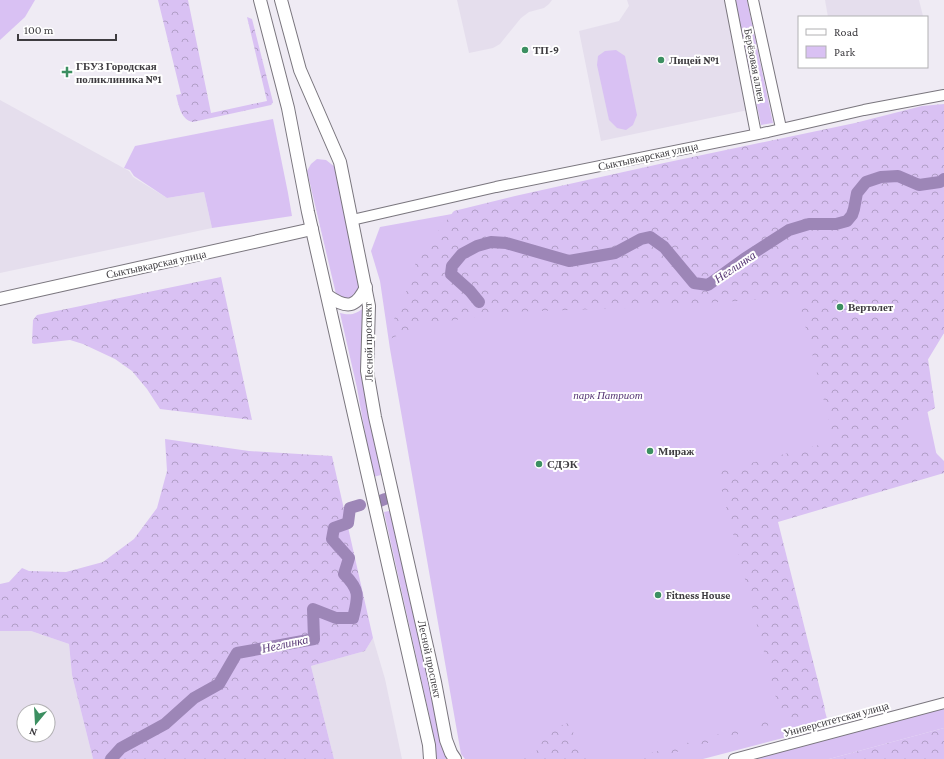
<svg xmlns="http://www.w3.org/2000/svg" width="944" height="759" font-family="'Crimson Pro',serif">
<defs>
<pattern id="forest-crowns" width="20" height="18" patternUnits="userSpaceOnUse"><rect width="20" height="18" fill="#d9c1f3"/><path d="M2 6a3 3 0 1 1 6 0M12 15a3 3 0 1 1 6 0" fill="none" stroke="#b19ec6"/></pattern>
</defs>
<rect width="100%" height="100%" fill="#efebf4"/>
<g fill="#e5deed" fill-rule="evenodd">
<polygon points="457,0 552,0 549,4 544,8 529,12 521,18 500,44 493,48 469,53"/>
<polygon points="627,0 725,0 748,110 601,141 579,31 619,21 629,6"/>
<polygon points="825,0 919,0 923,16 917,17 828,17"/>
<polygon points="0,100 129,171 133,177 167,198 204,192 212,228 0,273"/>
<path d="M 0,631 L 31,631 L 69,644 L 72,675 L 93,759 L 0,759 ZM 24,711 L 48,711 L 48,735 L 24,735 Z"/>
<polygon points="373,638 385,679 402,759 334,759 311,666 365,651"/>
</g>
<g fill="#d9c1f3">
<polygon points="0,0 35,0 25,17 0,40"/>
<polygon points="735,0 747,0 773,123 761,125"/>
<polygon points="616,50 625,56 637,115 633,125 626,130 617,128 609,120 597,65 598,56 605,51"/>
<polygon points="944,114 944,333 918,376 926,405 939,466 773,520 829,726 703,759 465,759 461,754 390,349 380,281 371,251 380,227 524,201"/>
<polygon points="273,119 288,193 292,216 212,228 204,192 167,198 134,176 130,170 124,168 135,146"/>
<polygon points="317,159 326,160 335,167 363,288 358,299 345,301 336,294 307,171 311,164"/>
<path d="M 365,307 L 365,373 L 381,475 L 373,477 L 357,388 L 340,313 C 351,316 356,314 365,307 Z"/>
<polygon points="394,510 446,759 437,759 429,714 384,512"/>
<polygon points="944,708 944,728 829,759 755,759"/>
</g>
<g fill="url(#forest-crowns)">
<path d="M 158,0 L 188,0 L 211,113 L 267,101 L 247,17 L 252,19 L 273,102 L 271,105 L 193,122 C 181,120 179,106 176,95 L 181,94 Z"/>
<polygon points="944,104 944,333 927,352 935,408 907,423 908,435 925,442 944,461 944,473 778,522 825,709 652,759 629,759 781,717 717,472 834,441 798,297 628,308 510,312 421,325 390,339 394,319 404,298 418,256 454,211 515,196 664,163 855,123 922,106"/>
<polygon points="221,277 252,420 160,409 147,389 132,371 115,359 83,344 70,340 34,344 32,343 33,320 37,315"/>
<polygon points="165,439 249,451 332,456 373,638 365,651 311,666 334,759 93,759 72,675 69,644 31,631 0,631 0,584 9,582 22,568 29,571 66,572 103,562 134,539 157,508 167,471"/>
<polygon points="568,723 588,759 519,759 535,754 546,731"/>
<polygon points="944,728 944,759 829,759"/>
</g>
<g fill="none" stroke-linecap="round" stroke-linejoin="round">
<g stroke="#9d86b7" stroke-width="12">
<polyline points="479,302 470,291 451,274 452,266 462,254 477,246 491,242 506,243 569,261 615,253 641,239 650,237 664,247 694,283 708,285 744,259 789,230 809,224 836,224 847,221 852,215 854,209 857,193 866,182 881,177 898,176 919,185 940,182 944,179"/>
<polyline points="380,501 385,499"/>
<path d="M 111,759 L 121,748 L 165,724 L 194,698 L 219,684 L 237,653 L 314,639 L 313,609 L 336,618 L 353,618 C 358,597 361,591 344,574 L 349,558 L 332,539 L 334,528 L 348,523 L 350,508 L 360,505"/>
</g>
<g stroke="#7a767e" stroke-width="12">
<g id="minor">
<polyline points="730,0 756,134"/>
<polyline points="753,0 781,128"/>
<polyline points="352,220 496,187 768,132 864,110 944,95"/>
<polyline points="734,759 944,703"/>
</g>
</g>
<g stroke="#7a767e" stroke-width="14">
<g id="major">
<polyline points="260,0 288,108 308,212 429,745 430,759"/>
<polyline points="281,0 300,70 340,162 369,306 367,371 375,417 435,682 446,740 451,753 455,759"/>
<path d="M 328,296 C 347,309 356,308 366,287"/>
<polyline points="0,299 312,229"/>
</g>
</g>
<use href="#minor" stroke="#fff" stroke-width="10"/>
<use href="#major" stroke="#fff" stroke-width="12"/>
</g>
<g fill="#3c8f61" stroke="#fff" stroke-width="1.5">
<circle cx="525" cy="50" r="4"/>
<circle cx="661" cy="60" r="4"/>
<path d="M65 66h4v4h4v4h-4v4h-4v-4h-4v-4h4z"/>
<circle cx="840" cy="307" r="4"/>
<circle cx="650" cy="451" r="4"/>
<circle cx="539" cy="464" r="4"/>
<circle cx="658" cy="595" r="4"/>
</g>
<g text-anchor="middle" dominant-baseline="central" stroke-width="4" stroke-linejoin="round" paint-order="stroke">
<g font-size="11" font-weight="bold" fill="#3e3c40" stroke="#fff" text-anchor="start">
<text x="533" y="50">ТП-9</text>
<text x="669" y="60">Лицей №1</text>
<text x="76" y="66">ГБУЗ Городская<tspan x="76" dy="13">поликлиника №1</tspan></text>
<text x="848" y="307">Вертолет</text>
<text x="658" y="451">Мираж</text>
<text x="547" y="464">СДЭК</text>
<text x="666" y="595">Fitness House</text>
</g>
<g font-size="11" fill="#3e3c40" stroke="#fff">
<text transform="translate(755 65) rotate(79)">Берёзовая аллея</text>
<text transform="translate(648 156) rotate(-12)">Сыктывкарская улица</text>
<text transform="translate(156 264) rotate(-12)">Сыктывкарская улица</text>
<text transform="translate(368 342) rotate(-91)">Лесной проспект</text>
<text transform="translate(430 659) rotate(78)">Лесной проспект</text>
<text transform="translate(836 719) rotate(-15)">Университетская улица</text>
</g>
<g font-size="11" font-style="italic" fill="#563674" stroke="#fff">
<text x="608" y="395">парк Патриот</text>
</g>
<g font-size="12" font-style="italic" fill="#583876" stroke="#fff">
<text transform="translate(735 267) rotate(-34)">Неглинка</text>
<text transform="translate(285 644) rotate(-12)">Неглинка</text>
</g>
</g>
<rect x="798" y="16" width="130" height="52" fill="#ffffff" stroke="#b2b1b3"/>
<rect x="806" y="29" width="20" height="6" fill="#ffffff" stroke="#b2b1b3"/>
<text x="834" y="36" font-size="12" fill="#3e3c40">Road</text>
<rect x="806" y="46" width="20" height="12" fill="#d9c1f3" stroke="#b2b1b3"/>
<text x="834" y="56" font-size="12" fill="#3e3c40">Park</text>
<g transform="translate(36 723) rotate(198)"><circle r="19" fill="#ffffff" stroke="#b2b1b3"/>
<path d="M0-3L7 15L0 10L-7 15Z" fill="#3c8f61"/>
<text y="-6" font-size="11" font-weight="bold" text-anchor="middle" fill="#3e3c40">N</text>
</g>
<path d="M18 34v6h98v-6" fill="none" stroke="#3e3c40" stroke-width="2"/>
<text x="24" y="34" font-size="12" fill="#3e3c40" stroke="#ffffff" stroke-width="3" paint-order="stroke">100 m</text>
</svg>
